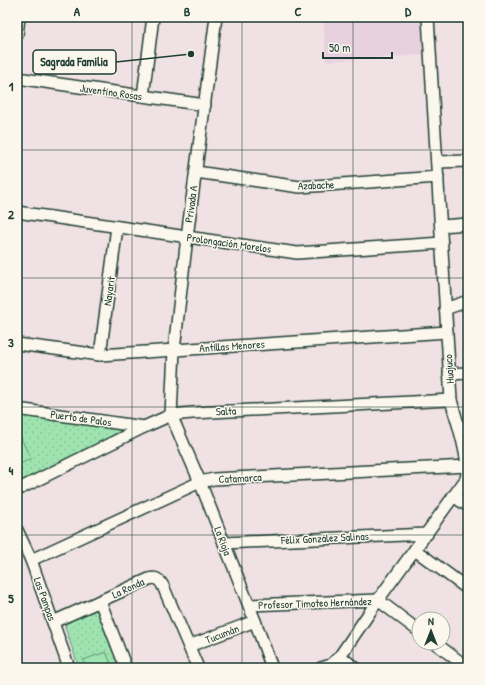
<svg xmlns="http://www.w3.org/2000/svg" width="485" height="685" font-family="'Patrick Hand',sans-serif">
<defs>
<pattern id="grass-dots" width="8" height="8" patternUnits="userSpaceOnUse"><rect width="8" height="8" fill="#9fe4b0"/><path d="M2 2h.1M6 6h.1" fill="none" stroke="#88c498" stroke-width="1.8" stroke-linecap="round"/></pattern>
</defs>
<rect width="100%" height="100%" fill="#f0e1e4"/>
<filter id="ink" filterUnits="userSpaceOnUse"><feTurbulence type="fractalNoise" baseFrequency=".025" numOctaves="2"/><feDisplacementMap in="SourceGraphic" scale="8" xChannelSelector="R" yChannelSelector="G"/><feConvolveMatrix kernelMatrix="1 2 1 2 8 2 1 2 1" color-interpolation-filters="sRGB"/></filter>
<g filter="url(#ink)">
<polygon fill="#e8d1df" points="323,17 421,17 423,55 326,61"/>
<g fill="url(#grass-dots)" stroke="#5f9072">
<polygon points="17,409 144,427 17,490"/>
<polygon points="94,609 98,611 120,668 79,668 65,627 66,623"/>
</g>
<g fill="#9fe4b0" stroke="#5f9072">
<polygon points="17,430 31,459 17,465"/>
<polygon points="106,652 113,668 86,668 83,660"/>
</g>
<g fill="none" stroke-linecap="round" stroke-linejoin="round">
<g stroke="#1f3d34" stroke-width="14">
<g id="street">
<polyline points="216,17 187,237 174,350 171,415 200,482 255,621 272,668"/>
<polyline points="17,35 19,17"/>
<polyline points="17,78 205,105"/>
<polyline points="143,96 153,17"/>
<polyline points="437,162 468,161"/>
<polyline points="196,172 300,187 438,177"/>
<polyline points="17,212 297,253 442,243"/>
<polyline points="441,226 468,224"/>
<polyline points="445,309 468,301"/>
<polyline points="17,344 100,355 447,332"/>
<polyline points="100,355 117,227"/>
<polyline points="449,374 468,373"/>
<polyline points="17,409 144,427"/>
<polyline points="17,490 144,427 171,415 192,413 451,400"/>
<polyline points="453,496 468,506"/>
<polyline points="17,530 31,560 69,668"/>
<polyline points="224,543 427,534"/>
<polyline points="415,550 468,589"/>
<polyline points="31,560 200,482 214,479 467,466"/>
<polyline points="100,601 126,668"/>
<polyline points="249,605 378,600 419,631"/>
<path d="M 53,622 L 149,579 C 156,577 159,579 163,586 L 198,668"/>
<polyline points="435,643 468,668"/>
<polyline points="189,646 255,621"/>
<polyline points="340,656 355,668"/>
<path d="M 321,668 L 331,665 L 340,656 L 378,600 L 466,479 C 471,461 456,419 451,400 L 428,17"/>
</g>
</g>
<use href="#street" stroke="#fbf7ec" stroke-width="11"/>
</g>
</g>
<path fill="none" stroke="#1f3d34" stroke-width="1" stroke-opacity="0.55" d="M 132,17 L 132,668M 242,17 L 242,668M 353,17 L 353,668M 17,150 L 468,150M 17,278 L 468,278M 17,407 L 468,407M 17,535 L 468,535"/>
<g text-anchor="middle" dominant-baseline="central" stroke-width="3" stroke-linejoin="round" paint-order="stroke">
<g font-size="11" fill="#1f3d34" stroke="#fbf7ec">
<text transform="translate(111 92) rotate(8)">Juventino Rosas</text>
<text transform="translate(316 185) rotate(-2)">Azabache</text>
<text transform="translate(191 204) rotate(-82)">Privada A</text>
<text transform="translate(229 243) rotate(8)">Prolongación Morelos</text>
<text transform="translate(109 291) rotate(-82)">Nayarit</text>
<text transform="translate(232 346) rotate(-4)">Antillas Menores</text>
<text transform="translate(449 369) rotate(-94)">Huajuco</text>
<text transform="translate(226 411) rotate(-3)">Salta</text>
<text transform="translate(81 418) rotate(8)">Puerto de Palos</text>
<text transform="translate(240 478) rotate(-3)">Catamarca</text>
<text transform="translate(325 538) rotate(-3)">Félix González Salinas</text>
<text transform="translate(223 541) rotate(69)">La Rioja</text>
<text transform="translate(128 588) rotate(-25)">La Ronda</text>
<text transform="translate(45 599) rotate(70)">Las Pampas</text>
<text transform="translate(315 603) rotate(-2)">Profesor Timoteo Hernández</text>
<text transform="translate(222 634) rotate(-21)">Tucumán</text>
</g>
</g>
<path fill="none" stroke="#1f3d34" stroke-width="1.5" d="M191 54L116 62"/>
<circle fill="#1f3d34" stroke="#fbf7ec" stroke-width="1.5" cx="191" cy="54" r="4"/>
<rect fill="#fbf7ec" stroke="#1f3d34" stroke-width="1.5" x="33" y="50" width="83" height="24" rx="4"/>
<g font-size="12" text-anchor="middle" font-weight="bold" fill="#1f3d34">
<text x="74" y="66">Sagrada Familia</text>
</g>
<rect width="485" height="685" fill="none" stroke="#fbf7ec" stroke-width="44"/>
<g transform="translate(431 631)"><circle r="19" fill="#fbf7ec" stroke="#a3ada2"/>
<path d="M0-3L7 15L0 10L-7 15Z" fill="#1f3d34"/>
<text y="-6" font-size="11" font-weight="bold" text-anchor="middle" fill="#1f3d34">N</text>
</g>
<path d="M323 52v6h69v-6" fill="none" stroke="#1f3d34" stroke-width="2"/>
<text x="329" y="52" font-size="12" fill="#1f3d34" stroke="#fbf7ec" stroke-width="3" paint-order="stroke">50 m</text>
<rect x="22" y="22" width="441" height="641" fill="none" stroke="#1f3d34" stroke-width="1.5"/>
<g font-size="13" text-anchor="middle" font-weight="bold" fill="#1f3d34">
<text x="77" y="16">A</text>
<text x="187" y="16">B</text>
<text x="298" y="16">C</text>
<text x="408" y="16">D</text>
<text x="11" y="91">1</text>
<text x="11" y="219">2</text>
<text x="11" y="347">3</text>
<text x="11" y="475">4</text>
<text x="11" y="603">5</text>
</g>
</svg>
